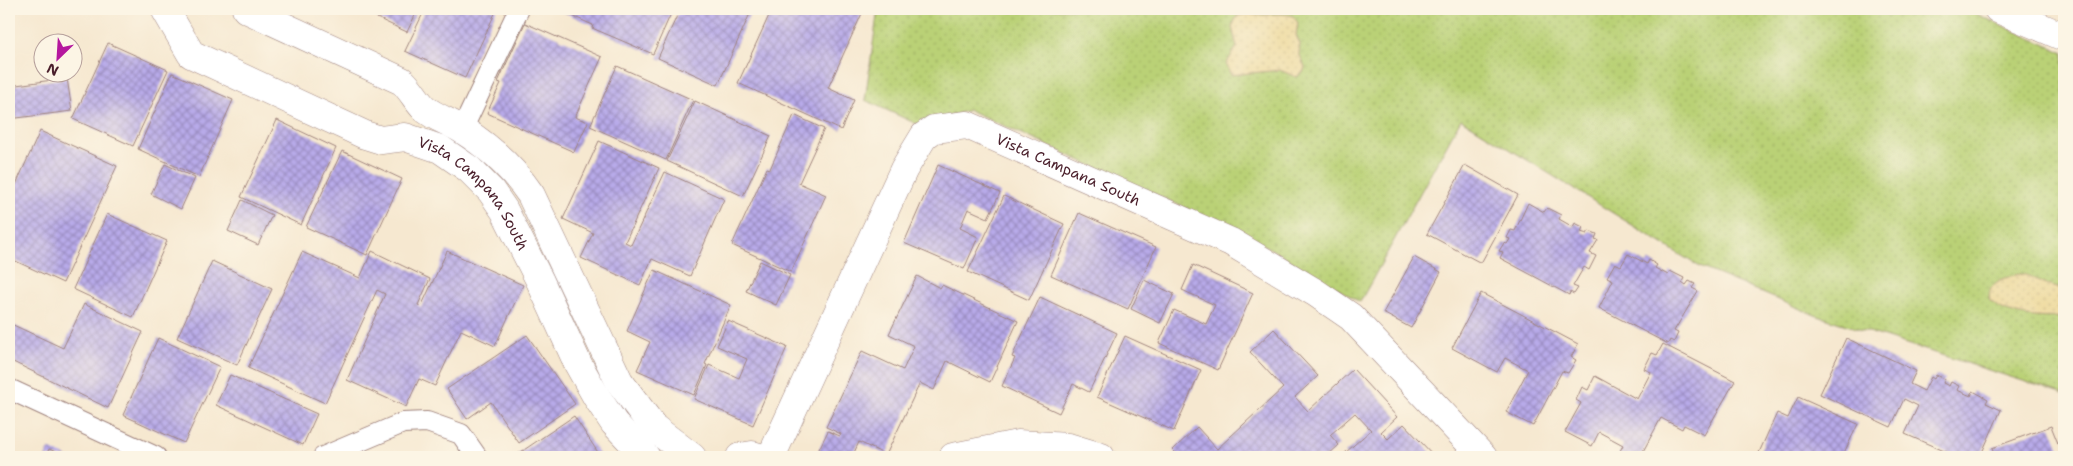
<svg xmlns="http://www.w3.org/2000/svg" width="2073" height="466" font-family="'Shantell Sans',sans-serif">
<defs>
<pattern id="grass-dots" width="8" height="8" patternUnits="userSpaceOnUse" patternTransform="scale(1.25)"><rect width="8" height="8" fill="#bad176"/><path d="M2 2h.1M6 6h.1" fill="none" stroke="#a1b366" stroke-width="1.8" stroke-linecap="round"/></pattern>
<pattern id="sand-dots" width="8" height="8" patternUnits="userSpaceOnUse" patternTransform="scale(1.25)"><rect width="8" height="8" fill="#eeda9e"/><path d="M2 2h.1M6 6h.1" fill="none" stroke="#cebb88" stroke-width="1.8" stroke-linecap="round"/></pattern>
<pattern id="building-cross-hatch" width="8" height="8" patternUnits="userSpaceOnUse" patternTransform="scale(1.25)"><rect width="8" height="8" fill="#b8aae9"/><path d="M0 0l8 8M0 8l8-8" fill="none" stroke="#988abd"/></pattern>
</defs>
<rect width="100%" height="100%" fill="#fcf5e5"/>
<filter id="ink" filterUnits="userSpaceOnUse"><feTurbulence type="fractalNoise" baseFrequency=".02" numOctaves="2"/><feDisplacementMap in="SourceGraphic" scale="10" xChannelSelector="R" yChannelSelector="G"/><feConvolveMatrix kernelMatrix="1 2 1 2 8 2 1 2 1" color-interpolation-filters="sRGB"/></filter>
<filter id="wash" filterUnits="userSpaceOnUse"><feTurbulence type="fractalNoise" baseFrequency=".0096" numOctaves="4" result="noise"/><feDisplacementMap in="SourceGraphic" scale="20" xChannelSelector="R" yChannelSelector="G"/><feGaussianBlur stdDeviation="1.12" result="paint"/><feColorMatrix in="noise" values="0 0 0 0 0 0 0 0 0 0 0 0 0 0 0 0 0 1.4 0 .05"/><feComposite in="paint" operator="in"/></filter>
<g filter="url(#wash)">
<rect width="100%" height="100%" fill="#f6e8d0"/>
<polygon fill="url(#grass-dots)" stroke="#827850" points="878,9 1965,9 2064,53 2064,394 1815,315 1700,267 1461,119 1360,302 1256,240 969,110 919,125 865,100"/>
<g fill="url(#sand-dots)" stroke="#9c7c64">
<path d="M 1248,14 C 1264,18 1279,11 1293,16 L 1298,23 L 1296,35 L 1300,44 L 1299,53 L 1305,67 L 1303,73 L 1296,77 L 1280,70 L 1231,75 L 1226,64 L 1237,47 L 1232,27 L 1237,16 Z"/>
<path d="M 2021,274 C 2036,276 2049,290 2064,288 L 2064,317 C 2040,319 2008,317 1990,301 C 1985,282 2007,276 2021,274 Z"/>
</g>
<g id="blocks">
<g fill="url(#building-cross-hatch)">
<polygon points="381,9 418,9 407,32 377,18"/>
<polygon points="425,9 497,9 465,78 405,51"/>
<polygon points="556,9 673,9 653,54 592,28 593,25"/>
<polygon points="680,9 752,9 718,85 658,58"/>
<polygon points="772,9 864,9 828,88 854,100 841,130 738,83"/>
<polygon points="525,23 602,57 575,117 588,122 574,152 487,113 501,83 498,82"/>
<polygon points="108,43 168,70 133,146 73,119"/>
<polygon points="617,66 693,100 666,160 590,126"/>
<polygon points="172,73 233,100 199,177 138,149"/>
<polygon points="67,78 72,111 9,119 9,86"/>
<polygon points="695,101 771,136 743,196 667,161"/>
<polygon points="794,115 824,129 799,183 826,195 791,272 732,245 767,168 770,169"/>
<polygon points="277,120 336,148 301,225 241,197"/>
<polygon points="40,131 117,166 63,283 9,258 9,200"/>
<polygon points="599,141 659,168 625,242 631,245 665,172 724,199 690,276 652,259 640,285 581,258 593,233 563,219"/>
<polygon points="342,151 402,179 367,255 306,227"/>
<polygon points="165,164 195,178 181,209 151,194"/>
<polygon points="938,165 1000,193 988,218 968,209 960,228 978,237 964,269 904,243"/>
<polygon points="1465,165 1518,195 1481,263 1427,234"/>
<polygon points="1004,196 1064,224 1029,300 968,272"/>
<polygon points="242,200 272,215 258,245 228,231"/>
<polygon points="1528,203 1544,212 1547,208 1561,215 1559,219 1573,227 1575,223 1583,227 1581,232 1587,234 1589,231 1597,234 1595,239 1598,240 1590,253 1596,256 1589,270 1584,267 1573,286 1578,288 1574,294 1570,292 1569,295 1500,258 1503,252 1499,251 1504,243 1507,244 1510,239 1507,238 1511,230 1515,231"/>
<polygon points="1079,213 1156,247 1128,309 1051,275"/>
<polygon points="107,214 167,241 133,317 73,289"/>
<polygon points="372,251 430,279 418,305 421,307 447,251 523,285 495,346 461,330 435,386 419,379 406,407 347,380 385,294 377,290 325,403 248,368 302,252 360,278"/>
<polygon points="1628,254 1647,264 1649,260 1657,265 1655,268 1668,275 1670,271 1684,278 1682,282 1686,285 1689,281 1695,284 1692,288 1698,291 1674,331 1678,333 1674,342 1670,340 1668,344 1599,308 1613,280 1607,277 1615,263 1621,266"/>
<polygon points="1414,257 1441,272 1411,328 1383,313"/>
<polygon points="212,261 272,289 237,365 177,338"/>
<polygon points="760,261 790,275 776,305 746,291"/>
<polygon points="1193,265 1253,293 1218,370 1159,343 1174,310 1206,324 1215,305 1182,290"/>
<polygon points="654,270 731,305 705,364 707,365 694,395 637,370 650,342 627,331"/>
<polygon points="917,276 940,288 942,285 1018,321 990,382 947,361 934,390 920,383 886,455 859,442 852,457 815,457 828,431 840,436 841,434 826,427 862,351 903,370 914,346 889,334"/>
<polygon points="1144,280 1174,294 1160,323 1131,309"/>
<polygon points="1481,293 1578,344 1571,357 1576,360 1568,373 1562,371 1533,426 1506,412 1528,370 1505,358 1497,372 1452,348"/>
<polygon points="1040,297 1117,333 1089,392 1073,384 1059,413 1002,386 1015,358 1012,357"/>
<polygon points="84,304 143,332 108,408 9,360 9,323 63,348"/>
<polygon points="728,321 787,347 753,425 694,399 709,365 739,378 747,359 717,346"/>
<polygon points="1274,329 1318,376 1295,397 1308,411 1353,369 1397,417 1381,432 1388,439 1404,424 1435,457 1348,457 1345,453 1371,430 1355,413 1330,435 1339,445 1327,456 1329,457 1180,457 1173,450 1197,427 1217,449 1283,388 1250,352"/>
<polygon points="527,335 575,404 519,443 491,402 467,419 447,389"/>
<polygon points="1125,336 1201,370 1174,431 1097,397"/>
<polygon points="158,338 220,367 184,443 123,415"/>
<polygon points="1846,338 1916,371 1910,384 1924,391 1931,377 1934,379 1936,375 1945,379 1943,383 1949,386 1951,382 1959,386 1957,390 1971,396 1973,391 1988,399 1986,403 2001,410 1980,457 1958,457 1905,434 1918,406 1904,399 1891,427 1820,394"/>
<polygon points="1663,344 1735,381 1704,435 1684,425 1682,429 1661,418 1640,457 1617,457 1623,445 1599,432 1592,446 1565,432 1581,403 1576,400 1582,387 1588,390 1595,376 1637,399 1651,372 1644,369 1652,353 1657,355"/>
<polygon points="230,375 317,414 303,445 216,405"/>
<polygon points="1798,397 1858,424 1842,457 1757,457 1777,413 1788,418"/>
<polygon points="574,416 601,457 521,457 518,454"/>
<polygon points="2051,426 2063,456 1996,457 1992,448"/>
<polygon points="49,449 68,457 45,457"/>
</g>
</g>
</g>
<g filter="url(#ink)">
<use href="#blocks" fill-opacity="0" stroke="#a0847e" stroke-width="1"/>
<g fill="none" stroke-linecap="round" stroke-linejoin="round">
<g stroke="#a0847e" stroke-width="22">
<g id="service">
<polyline points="462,130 519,9"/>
<polyline points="9,389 156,457"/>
<polyline points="323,457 403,423 427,422 461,434 477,457"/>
</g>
</g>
<g stroke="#a0847e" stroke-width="29">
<g id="minor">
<path d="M 246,9 L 402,81 C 411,89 416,100 424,108 C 434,117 450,122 461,129 C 490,147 512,167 531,195 L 619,381 L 654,428 L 692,457"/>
<polyline points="1998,9 2064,37"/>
<path id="s1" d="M 166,11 L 191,54 L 365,135 L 381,140 L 405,137 L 440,149 L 469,169 L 491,191 L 504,210 L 540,281 L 578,364 L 596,396 L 614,423 L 646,457"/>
<polyline points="740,457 752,455 759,457"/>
<path id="s2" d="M 771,457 L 904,169 L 924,136 L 934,129 L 967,125 L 1231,242 L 1316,293 L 1351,317 L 1483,457"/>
<polyline points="953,457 1018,444 1068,447 1101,457"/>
</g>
</g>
<use href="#service" stroke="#fff" stroke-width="20"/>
<use href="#minor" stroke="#fff" stroke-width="28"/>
</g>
</g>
<g text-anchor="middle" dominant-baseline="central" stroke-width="4.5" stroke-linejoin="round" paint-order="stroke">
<g font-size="15" fill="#4a1f2b" stroke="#fcf5e5">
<text stroke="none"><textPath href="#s2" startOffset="512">Vista Campana South</textPath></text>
<text stroke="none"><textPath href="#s1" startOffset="375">Vista Campana South</textPath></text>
</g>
</g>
<rect width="2073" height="466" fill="none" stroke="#fcf5e5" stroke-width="30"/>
<g transform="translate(58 58) rotate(205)"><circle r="24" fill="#fcf5e5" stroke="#b59f9b"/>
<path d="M0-4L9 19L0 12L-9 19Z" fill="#b5179e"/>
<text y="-8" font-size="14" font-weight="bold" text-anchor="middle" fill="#4a1f2b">N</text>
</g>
</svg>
